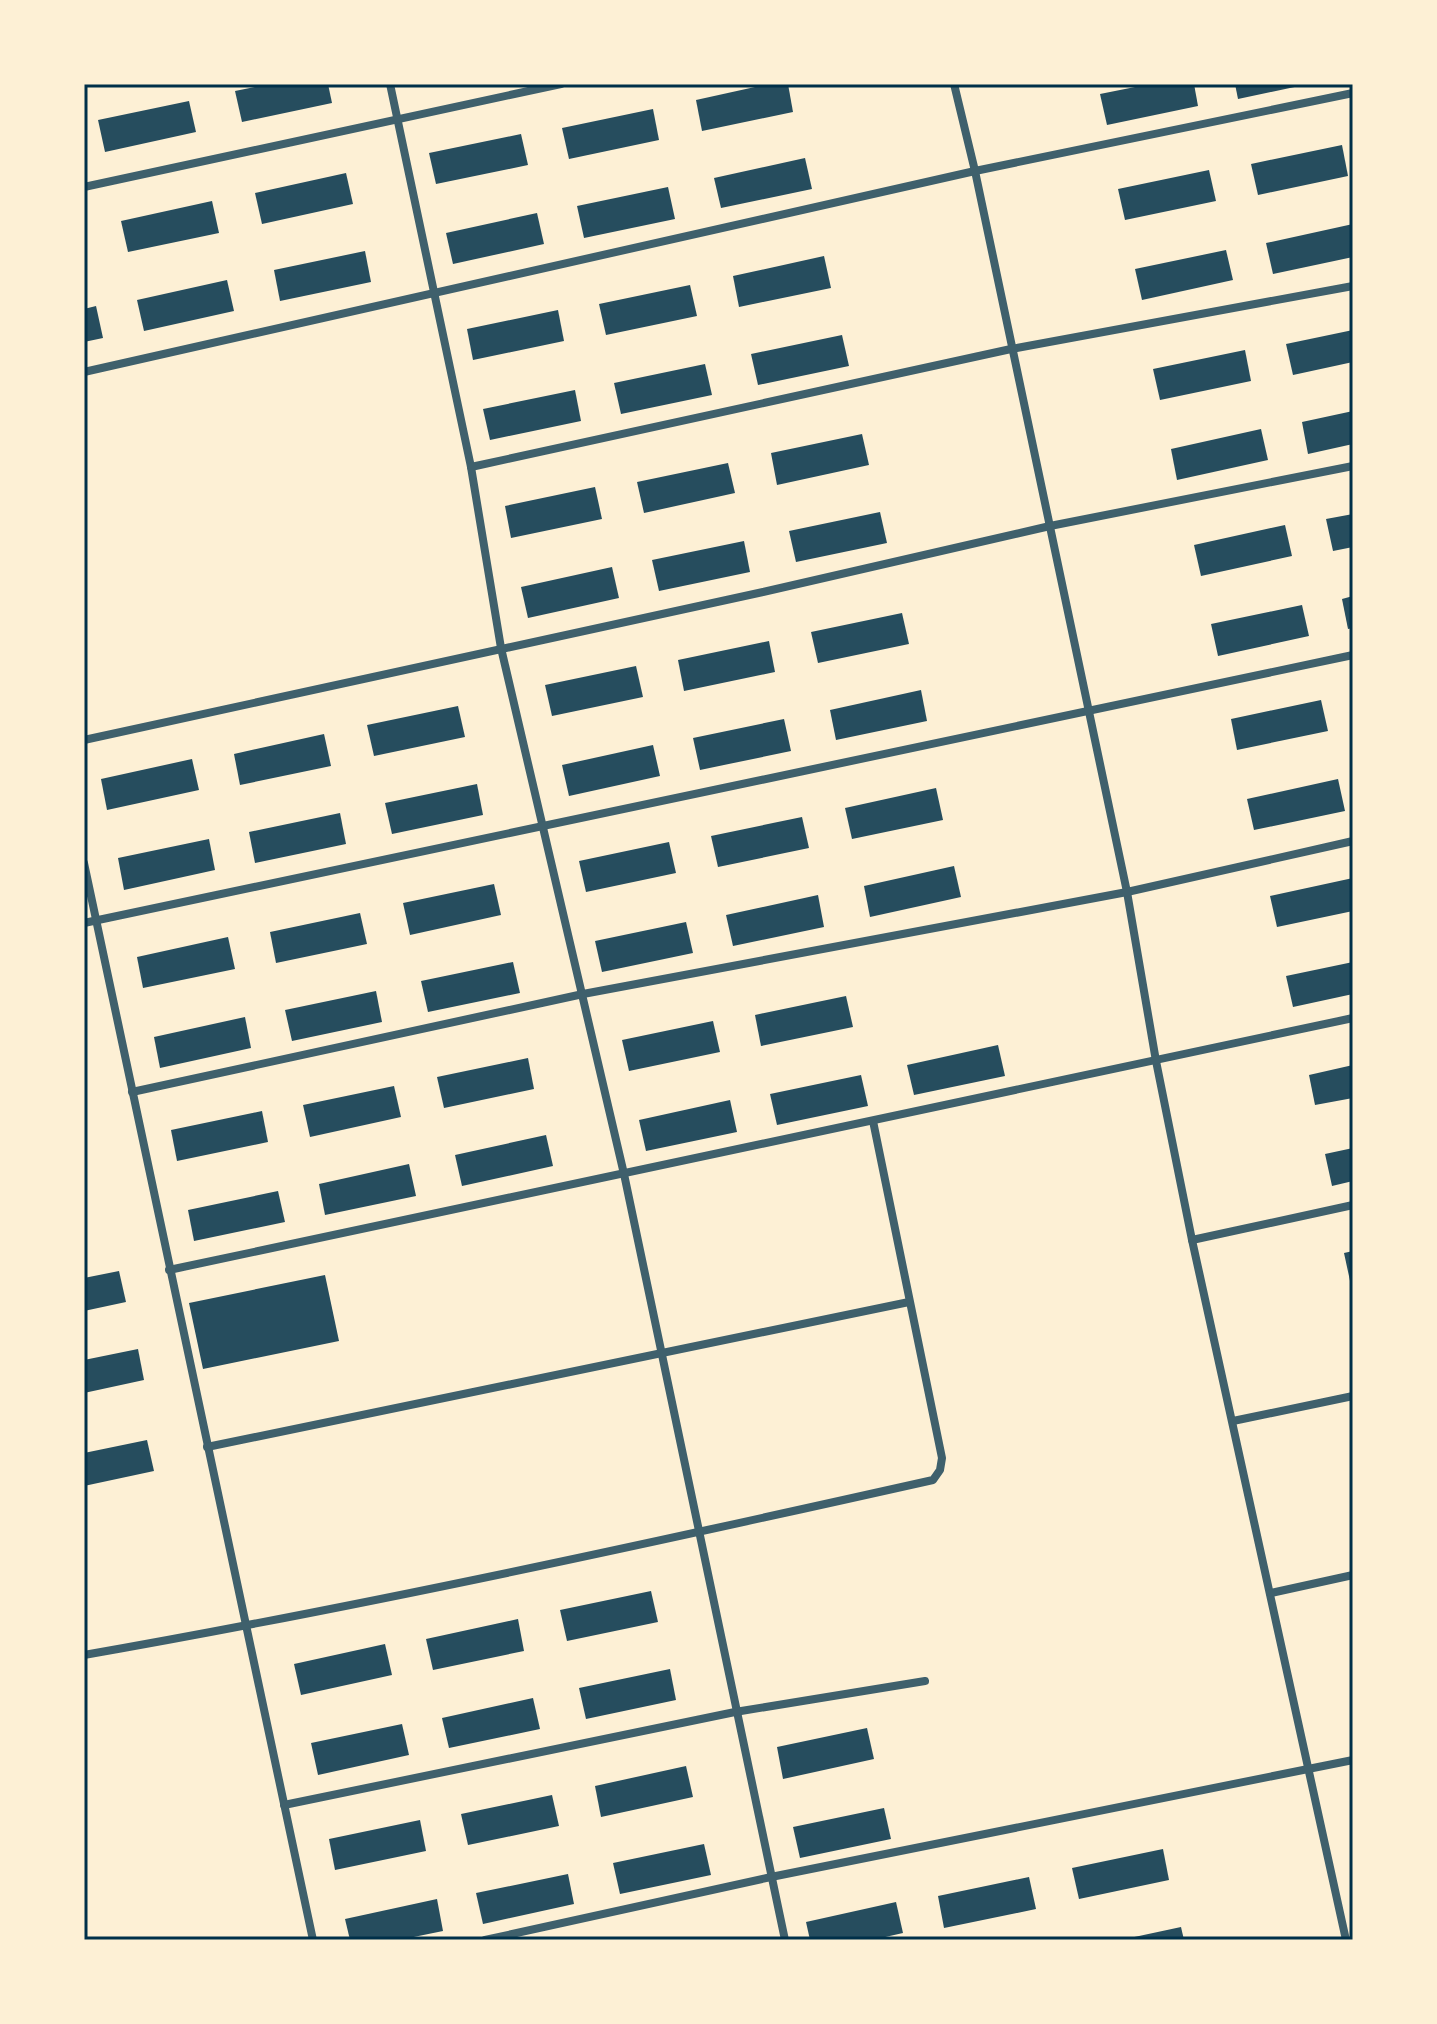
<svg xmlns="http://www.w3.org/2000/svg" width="1437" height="2024" font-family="Roboto,sans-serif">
<rect width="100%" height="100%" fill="#fdf0d5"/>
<g fill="#264d5e">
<polygon points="269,84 328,84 332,103 242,122 235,91"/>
<polygon points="769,84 788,84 793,112 702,131 696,100"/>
<polygon points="1150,84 1194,84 1198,106 1107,125 1100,94"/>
<polygon points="1235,84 1304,84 1304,85 1238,99"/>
<polygon points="189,101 196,132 105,152 98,120"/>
<polygon points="653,109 659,140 569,159 562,128"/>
<polygon points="521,134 528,165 436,184 429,153"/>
<polygon points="1342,145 1348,176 1258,195 1251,164"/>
<polygon points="805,158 812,189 721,208 714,178"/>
<polygon points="1209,170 1216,201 1125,220 1118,189"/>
<polygon points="346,173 353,204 262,224 255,193"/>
<polygon points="668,187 675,219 584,238 577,206"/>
<polygon points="212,201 219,233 128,252 121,221"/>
<polygon points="537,213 544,244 453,264 446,233"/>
<polygon points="1353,224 1353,257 1273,274 1266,243"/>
<polygon points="1226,250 1233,280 1142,300 1135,269"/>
<polygon points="365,251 371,282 280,301 274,270"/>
<polygon points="824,256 831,288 739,307 733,276"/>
<polygon points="227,280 234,311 144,331 137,300"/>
<polygon points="690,285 697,316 606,335 599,304"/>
<polygon points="96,306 103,338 84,342 84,309"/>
<polygon points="558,310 564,341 473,360 467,329"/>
<polygon points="1353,330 1353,362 1293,375 1286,344"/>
<polygon points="842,335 849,366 758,385 751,354"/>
<polygon points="1245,350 1251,381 1160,400 1153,369"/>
<polygon points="705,364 712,395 621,414 614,383"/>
<polygon points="575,390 581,421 490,440 483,409"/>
<polygon points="1353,411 1353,444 1308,454 1302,422"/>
<polygon points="1261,429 1268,460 1177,480 1171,449"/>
<polygon points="862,434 869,465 777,485 771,453"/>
<polygon points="728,463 735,493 644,513 637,482"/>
<polygon points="595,487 602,519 511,538 505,506"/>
<polygon points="880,512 887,543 796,562 789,531"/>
<polygon points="1353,514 1353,547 1333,551 1326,519"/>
<polygon points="1285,525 1292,556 1201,576 1194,545"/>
<polygon points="744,541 750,572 659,591 652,560"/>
<polygon points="612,567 619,598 528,618 521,587"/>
<polygon points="1353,596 1353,628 1348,629 1342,599"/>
<polygon points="1302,605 1309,636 1218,656 1211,624"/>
<polygon points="902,613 909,644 818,663 811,632"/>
<polygon points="769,641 775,672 684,691 678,660"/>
<polygon points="636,666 643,697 552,716 545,685"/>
<polygon points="921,690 927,721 836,740 830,710"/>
<polygon points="1321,700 1328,731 1237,750 1231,719"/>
<polygon points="458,706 465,737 374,756 367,725"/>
<polygon points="784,719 791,751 700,770 693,738"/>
<polygon points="324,734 331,766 240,785 234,754"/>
<polygon points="653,745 660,776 569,796 562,765"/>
<polygon points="192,759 199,790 107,810 101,779"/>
<polygon points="1338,779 1345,811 1254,830 1247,799"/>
<polygon points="477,784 483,815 392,834 385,803"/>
<polygon points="936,788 943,820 852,839 845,808"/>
<polygon points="340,813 346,844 255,863 249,832"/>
<polygon points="802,817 809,848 718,867 711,836"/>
<polygon points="209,839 215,870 124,890 118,858"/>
<polygon points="669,842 676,873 586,892 579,861"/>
<polygon points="954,866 961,897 870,917 864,886"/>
<polygon points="1353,878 1353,911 1277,927 1270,896"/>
<polygon points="494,884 501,915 410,935 403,903"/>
<polygon points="818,895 824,927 733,946 726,915"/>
<polygon points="360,913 367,944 276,963 270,932"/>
<polygon points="686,922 693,953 602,972 595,941"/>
<polygon points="228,937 235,969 143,988 137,957"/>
<polygon points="513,962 520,993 428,1012 421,981"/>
<polygon points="1353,962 1353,994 1293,1007 1286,976"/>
<polygon points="376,991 382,1022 292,1041 285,1010"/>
<polygon points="846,996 853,1027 761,1046 755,1015"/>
<polygon points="245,1017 251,1048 160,1068 154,1037"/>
<polygon points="713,1021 720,1052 629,1071 622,1040"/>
<polygon points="998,1045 1005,1076 914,1095 907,1065"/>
<polygon points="528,1058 534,1089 444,1108 437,1077"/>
<polygon points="1353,1065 1353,1098 1315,1105 1309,1075"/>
<polygon points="861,1075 868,1106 777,1125 770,1094"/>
<polygon points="394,1086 401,1117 310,1137 303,1105"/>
<polygon points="730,1100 737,1132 646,1151 639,1120"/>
<polygon points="262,1111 268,1142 177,1161 171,1130"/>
<polygon points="546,1135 553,1166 462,1186 455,1155"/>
<polygon points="1353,1148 1353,1181 1332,1186 1325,1154"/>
<polygon points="409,1164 416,1196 325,1215 319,1184"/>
<polygon points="278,1191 285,1222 194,1241 188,1210"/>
<polygon points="1353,1251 1353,1290 1352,1290 1344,1253"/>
<polygon points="119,1271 126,1302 84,1311 84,1278"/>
<polygon points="325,1275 339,1341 203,1369 189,1303"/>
<polygon points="138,1349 144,1380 84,1393 84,1360"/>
<polygon points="147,1440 154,1471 84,1486 84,1453"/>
<polygon points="651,1591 658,1622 567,1641 560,1610"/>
<polygon points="518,1619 524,1651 433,1670 426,1639"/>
<polygon points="385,1644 392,1675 301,1695 294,1664"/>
<polygon points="670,1669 676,1700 586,1719 579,1688"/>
<polygon points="533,1698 540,1729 449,1748 442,1718"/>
<polygon points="402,1724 409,1755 318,1775 311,1743"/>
<polygon points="867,1728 874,1759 783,1779 777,1747"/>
<polygon points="686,1766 693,1797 601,1817 595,1786"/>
<polygon points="552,1795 559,1826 468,1845 461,1814"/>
<polygon points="884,1808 891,1839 800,1858 793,1827"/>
<polygon points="420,1820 426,1851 335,1870 329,1839"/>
<polygon points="704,1844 711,1875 620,1894 613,1863"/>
<polygon points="1163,1849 1169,1880 1079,1899 1072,1868"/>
<polygon points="568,1874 574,1904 483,1924 476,1893"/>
<polygon points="1029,1877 1036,1909 944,1928 938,1896"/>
<polygon points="437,1899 443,1931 399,1940 350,1940 345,1919"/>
<polygon points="896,1902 903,1933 872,1940 810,1940 806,1922"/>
<polygon points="1181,1927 1184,1940 1125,1940 1125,1939"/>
</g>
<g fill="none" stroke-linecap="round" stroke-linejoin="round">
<g stroke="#3f606c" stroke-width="8">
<polyline points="390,84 471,467 501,648 624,1174 785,1940"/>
<polyline points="954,84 975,171 1127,892 1156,1061 1192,1240 1346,1940"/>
<polyline points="84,187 561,84"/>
<polyline points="84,372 975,171 1353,93"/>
<polyline points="471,467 1011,349 1353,286"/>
<polyline points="84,740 763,592 1050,526 1353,466"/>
<polyline points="84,863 313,1940"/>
<polyline points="84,923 1353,655"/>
<polyline points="132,1092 583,994 1127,892 1353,841"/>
<polyline points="1192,1240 1353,1205"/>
<polyline points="169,1270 1353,1018"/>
<polyline points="1233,1421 1353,1396"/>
<polyline points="207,1447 909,1302"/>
<polyline points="1271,1593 1353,1575"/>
<path d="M 84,1655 C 369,1605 651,1543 933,1480 L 940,1470 L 942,1458 L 873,1121"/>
<polyline points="284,1805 735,1712 925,1681"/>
<polyline points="485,1940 771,1877 1353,1760"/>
</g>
</g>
<rect width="1437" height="2024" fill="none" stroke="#fdf0d5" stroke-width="172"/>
<rect x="86" y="86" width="1265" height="1852" fill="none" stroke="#003049" stroke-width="3"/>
</svg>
